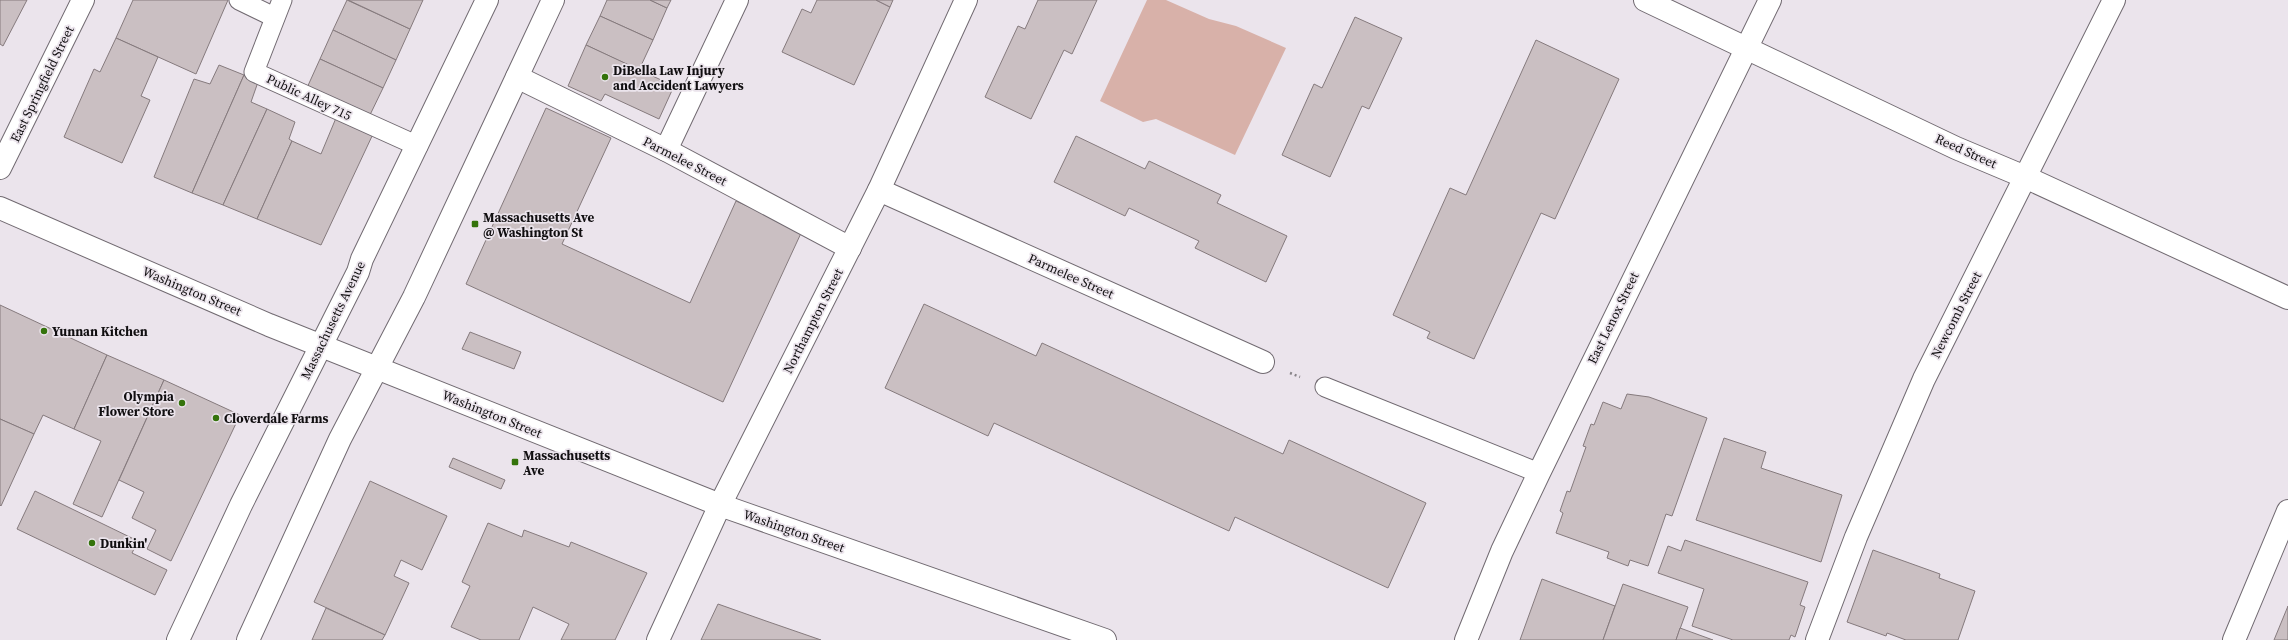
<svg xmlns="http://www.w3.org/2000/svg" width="2288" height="640" font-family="'Source Serif 4',serif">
<rect width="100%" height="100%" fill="#ebe4ec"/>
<polygon fill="#d8b1a9" points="1147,0 1166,0 1209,19 1236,26 1286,48 1235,155 1156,119 1143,122 1100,101"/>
<g fill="#cabfc2" stroke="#857a7d">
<polygon points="0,0 27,0 3,46 0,44"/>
<polygon points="133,0 228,0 196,74 116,38"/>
<polygon points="347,0 410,29 396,60 333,30"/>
<polygon points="348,0 423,0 410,29"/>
<polygon points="607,0 650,0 667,8 653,40 600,16"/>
<polygon points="650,0 671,0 667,8"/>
<polygon points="817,0 876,0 890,7 854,85 782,52 802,9 811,13"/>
<polygon points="876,0 893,0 890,7"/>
<polygon points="1038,0 1097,0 1072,54 1064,50 1031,119 985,97 1018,26 1025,29"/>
<polygon points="600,16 653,40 639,70 586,45"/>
<polygon points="1355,17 1402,38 1369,109 1362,106 1330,177 1282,155 1314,84 1322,88"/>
<polygon points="333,30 396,60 383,88 320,59"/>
<polygon points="116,38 158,57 141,96 150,100 122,163 64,137 94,69 100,72"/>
<polygon points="1536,40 1619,79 1555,219 1541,213 1474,359 1427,338 1430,332 1393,315 1450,188 1466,195"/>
<polygon points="586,45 674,86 659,119 605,94 601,101 568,86"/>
<polygon points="320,59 383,88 368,119 306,90"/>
<polygon points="219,65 244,75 192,193 154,177 194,79 210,84"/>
<polygon points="244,75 258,82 251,102 267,109 223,205 192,193"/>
<polygon points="546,108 611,138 562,244 690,303 736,201 802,231 723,402 466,284"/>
<polygon points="267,109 295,122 289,139 292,141 257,219 223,205"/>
<polygon points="336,118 373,134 321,245 257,219 292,141 321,154"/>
<polygon points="1076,136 1145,169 1149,161 1221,195 1217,203 1287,236 1266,282 1195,248 1199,241 1129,208 1125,216 1054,182"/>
<polygon points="924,304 1036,356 1042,343 1283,454 1289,440 1426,503 1388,588 1235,517 1229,531 994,423 988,436 885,388"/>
<polygon points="0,305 107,355 74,429 43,415 34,434 0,419"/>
<polygon points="470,332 521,352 514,369 462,349"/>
<polygon points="107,355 164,380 102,517 73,504 101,441 74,429"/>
<polygon points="164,380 240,415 171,561 147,549 156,530 132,518 144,492 119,480"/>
<polygon points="1627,394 1649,397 1707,418 1672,516 1666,514 1648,566 1630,560 1628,566 1607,558 1609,552 1556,533 1563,513 1560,511 1567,491 1570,492 1586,447 1583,446 1591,424 1594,425 1603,402 1621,409"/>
<polygon points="0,419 34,434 1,506 0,505"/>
<polygon points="1724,438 1766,452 1761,468 1842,495 1821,562 1696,520"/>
<polygon points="453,458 505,480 501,489 449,467"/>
<polygon points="370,481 447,516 422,570 401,560 394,576 409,583 385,635 314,602"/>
<polygon points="35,491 138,541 132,553 167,570 155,595 17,529"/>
<polygon points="488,523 522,537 524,530 569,547 571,542 647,573 615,640 561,640 569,624 533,607 519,640 481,640 451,627 470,586 462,582"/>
<polygon points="1685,540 1808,582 1800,605 1805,607 1795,637 1791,635 1789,640 1733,640 1692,626 1704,589 1658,573 1668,546 1681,551"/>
<polygon points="1873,550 1940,574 1939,578 1975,591 1958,640 1906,640 1887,633 1886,636 1847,622"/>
<polygon points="1542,579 1615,606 1603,640 1520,640"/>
<polygon points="1623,584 1688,607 1676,640 1603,640"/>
<polygon points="718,604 766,621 821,640 701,640"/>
<polygon points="2288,606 2288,640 2274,640"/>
<polygon points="326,608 385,635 382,640 312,640"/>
<polygon points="1680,628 1713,640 1676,640"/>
</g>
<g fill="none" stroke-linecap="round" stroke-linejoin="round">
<g stroke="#716a71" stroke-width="21">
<g id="lane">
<polyline points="239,0 274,17"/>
<polyline points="282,0 254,72 418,146"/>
<polyline points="1325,387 1539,473"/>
</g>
</g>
<g stroke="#716a71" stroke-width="24">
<g id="street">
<polyline points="1645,0 1956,148 2025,177 2288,298"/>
<polyline points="517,77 666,150 850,248"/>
<polyline points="666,150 737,0"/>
<polyline points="0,168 83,0"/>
<polyline points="879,190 1263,362"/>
<polyline points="1466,640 1502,551 1539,473 1770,0"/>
<polyline points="1817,640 1856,537 1924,379 2114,0"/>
<polyline points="2234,640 2288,511"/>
</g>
</g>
<g stroke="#716a71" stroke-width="24">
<polyline id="secondary" points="658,640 720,505 879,190 966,0"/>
</g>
<g stroke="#716a71" stroke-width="24">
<g id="primary">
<polyline points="0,208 269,325 720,505 1105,640"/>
<polyline points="178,640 241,505 358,272 362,259 487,0"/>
<polyline points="248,640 340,439 414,297 553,0"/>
</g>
</g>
<polyline stroke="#878388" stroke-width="2.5" stroke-dasharray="2 3" stroke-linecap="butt" points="1290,373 1300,377"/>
<use href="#lane" stroke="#fff" stroke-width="19"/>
<use href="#street" stroke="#fff" stroke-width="22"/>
<use href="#secondary" stroke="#fff" stroke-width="22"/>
<use href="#primary" stroke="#fff" stroke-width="22"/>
</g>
<g fill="#34730b" stroke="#ebe4ec" stroke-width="1.5">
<circle cx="605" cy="77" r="4"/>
<rect x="471" y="220" width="8" height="8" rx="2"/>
<circle cx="44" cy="331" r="4"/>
<circle cx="182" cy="403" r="4"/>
<circle cx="216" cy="418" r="4"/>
<rect x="511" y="458" width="8" height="8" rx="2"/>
<circle cx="92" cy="543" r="4"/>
</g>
<g text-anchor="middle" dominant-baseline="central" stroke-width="3.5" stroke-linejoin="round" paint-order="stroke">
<g font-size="13" font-weight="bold" fill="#100e10" stroke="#ebe4ec" text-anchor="start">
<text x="613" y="70">DiBella Law Injury<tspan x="613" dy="15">and Accident Lawyers</tspan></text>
<text x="483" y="217">Massachusetts Ave<tspan x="483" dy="15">@ Washington St</tspan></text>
<text x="52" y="331">Yunnan Kitchen</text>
<text x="174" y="396" text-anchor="end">Olympia<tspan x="174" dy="15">Flower Store</tspan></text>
<text x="224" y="418">Cloverdale Farms</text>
<text x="523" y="455">Massachusetts<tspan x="523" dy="15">Ave</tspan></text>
<text x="100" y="543">Dunkin'</text>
</g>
<g font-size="13" fill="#100e10" stroke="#ebe4ec">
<text transform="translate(42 84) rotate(-64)">East Springfield Street</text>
<text transform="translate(309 97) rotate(25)">Public Alley 715</text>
<text transform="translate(1966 151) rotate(24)">Reed Street</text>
<text transform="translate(685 161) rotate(27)">Parmelee Street</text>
<text transform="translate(1071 276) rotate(24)">Parmelee Street</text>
<text transform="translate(192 291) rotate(23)">Washington Street</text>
<text transform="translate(1956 315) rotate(-63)">Newcomb Street</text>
<text transform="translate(1613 318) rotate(-64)">East Lenox Street</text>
<text transform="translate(333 320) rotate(-64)">Massachusetts Avenue</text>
<text transform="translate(813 321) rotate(-63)">Northampton Street</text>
<text transform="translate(492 414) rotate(22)">Washington Street</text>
<text transform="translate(794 531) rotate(19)">Washington Street</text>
</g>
</g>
</svg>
